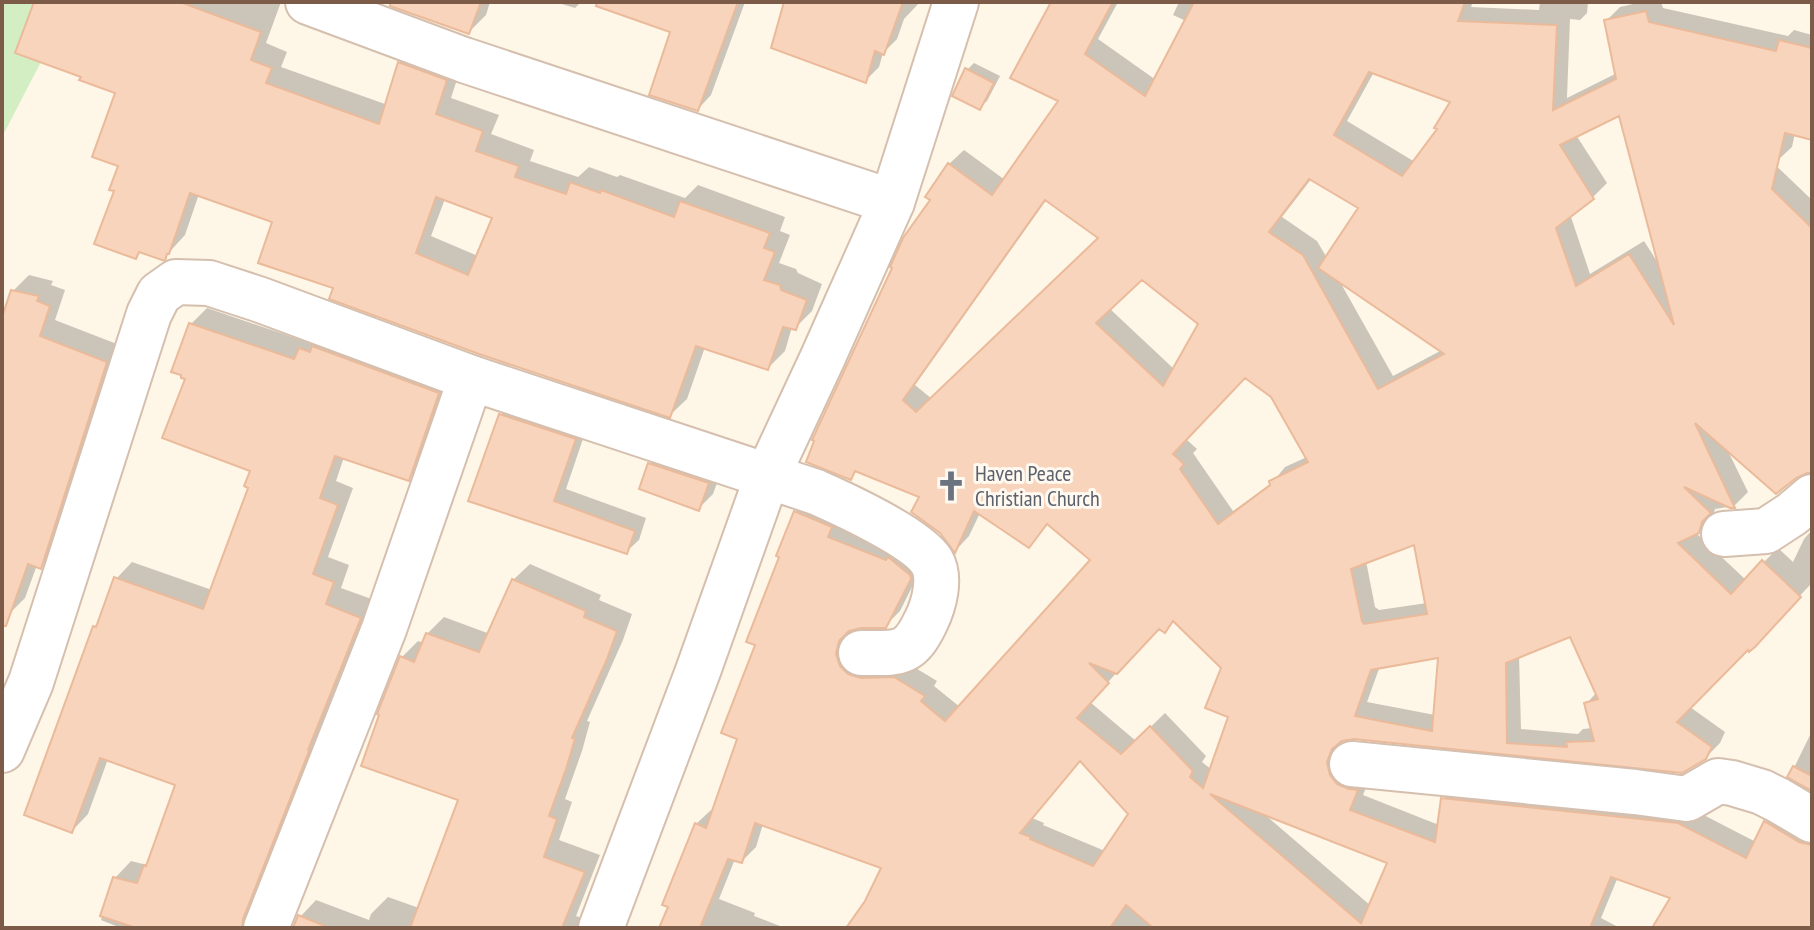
<svg xmlns="http://www.w3.org/2000/svg" width="1814" height="930" font-family="'PT Sans Narrow',sans-serif">
<rect width="100%" height="100%" fill="#fef6e7"/>
<polygon fill="#d4eec3" points="2,2 72,2 2,137"/>
<g fill="#0003" fill-rule="evenodd">
<path d="M 36,2 L 281,2 L 266,43 L 287,52 L 281,67 L 385,104 L 400,63 L 417,47 L 462,64 L 451,98 L 499,115 L 491,134 L 534,150 L 530,161 L 578,177 L 589,167 L 617,177 L 620,175 L 685,198 L 698,185 L 785,217 L 780,231 L 790,235 L 779,263 L 796,269 L 798,273 L 822,284 L 812,311 L 795,328 L 792,327 L 785,351 L 768,368 L 705,347 L 687,399 L 670,415 L 335,287 L 274,221 L 199,194 L 185,235 L 164,258 L 141,251 L 136,256 L 116,190 L 120,165 L 118,92 L 83,76 ZM 445,199 L 495,217 L 478,256 L 431,236 Z"/>
<polygon points="387,2 490,2 486,15 469,32"/>
<polygon points="555,2 581,2 575,8"/>
<polygon points="635,2 745,2 711,95 698,109 673,31"/>
<polygon points="787,2 920,2 904,19 897,39 883,53 879,67 866,80"/>
<path d="M 1053,2 L 1118,2 L 1098,39 L 1156,80 L 1186,21 L 1173,15 L 1179,2 L 1473,2 L 1471,7 L 1539,10 L 1540,2 L 1588,2 L 1587,13 L 1580,20 L 1570,19 L 1567,98 L 1617,73 L 1606,21 L 1620,7 L 1642,2 L 1661,2 L 1663,8 L 1788,36 L 1794,30 L 1812,35 L 1812,138 L 1795,133 L 1792,147 L 1777,161 L 1769,159 L 1812,200 L 1812,471 L 1727,449 L 1748,492 L 1734,506 L 1715,509 L 1713,517 L 1696,533 L 1746,580 L 1778,548 L 1793,562 L 1804,539 L 1812,530 L 1812,586 L 1810,585 L 1763,635 L 1748,647 L 1690,707 L 1725,732 L 1720,743 L 1705,758 L 1354,737 L 1343,739 L 1341,745 L 1343,759 L 1371,776 L 1363,795 L 1439,825 L 1443,799 L 1458,785 L 1692,809 L 1756,842 L 1766,822 L 1780,808 L 1812,827 L 1812,928 L 1655,928 L 1673,896 L 1618,877 L 1601,918 L 1620,928 L 848,928 L 867,902 L 884,867 L 763,824 L 756,847 L 742,861 L 735,859 L 719,899 L 755,913 L 754,916 L 785,928 L 662,928 L 696,824 L 711,810 L 714,812 L 740,738 L 758,644 L 796,512 L 810,498 L 924,563 L 900,611 L 885,626 L 852,628 L 849,638 L 909,664 L 937,681 L 934,686 L 960,707 L 1093,560 L 1049,523 L 1029,546 L 980,513 L 969,536 L 956,550 L 922,496 L 858,470 L 850,478 L 933,200 L 949,164 L 964,150 L 1005,180 L 1061,100 ZM 1374,72 L 1453,101 L 1440,129 L 1415,162 L 1347,121 ZM 1620,113 L 1660,266 L 1644,241 L 1590,274 L 1570,214 L 1593,197 L 1607,183 L 1576,135 ZM 1312,178 L 1361,207 L 1327,258 L 1317,241 L 1282,217 ZM 1047,199 L 1100,238 L 932,399 L 915,385 ZM 1142,277 L 1200,323 L 1174,369 L 1109,308 ZM 1339,280 L 1442,350 L 1393,376 ZM 1246,376 L 1273,395 L 1307,457 L 1285,467 L 1272,483 L 1233,511 L 1193,453 L 1197,449 L 1186,439 ZM 1416,543 L 1427,603 L 1379,610 L 1375,607 L 1366,561 ZM 1175,620 L 1224,667 L 1231,716 L 1212,770 L 1202,762 L 1206,756 L 1165,713 L 1136,741 L 1090,702 L 1159,626 L 1164,630 ZM 1572,634 L 1597,692 L 1586,704 L 1593,728 L 1583,729 L 1578,734 L 1521,729 L 1519,655 ZM 1440,656 L 1435,715 L 1367,702 L 1380,666 ZM 1081,760 L 1130,814 L 1105,851 L 1043,825 L 1044,823 L 1032,818 ZM 1263,813 L 1390,862 L 1371,906 Z"/>
<polygon points="974,63 1000,76 987,101 980,107 967,70"/>
<polygon points="29,275 53,281 51,285 65,290 55,320 122,346 57,550 41,566 37,565 25,598 9,614 2,612 2,320 13,291"/>
<polygon points="207,308 307,342 317,332 455,376 425,462 408,479 344,457 336,481 353,488 328,557 349,565 341,588 377,601 264,928 121,928 101,920 115,878 131,861 147,865 177,784 108,759 88,814 72,831 94,627 100,621 116,579 132,562 212,590 250,487 252,470 187,378 191,324"/>
<polygon points="513,402 587,427 566,489 646,518 639,540 626,552 471,500 501,415"/>
<polygon points="664,450 722,469 713,494 698,509 650,464"/>
<polygon points="530,564 601,595 599,600 632,614 623,640 587,721 590,722 582,751 565,799 572,802 559,840 600,855 576,916 582,918 579,928 295,928 300,917 316,900 369,920 371,914 388,897 419,908 460,799 402,657 418,641 424,643 427,634 444,617 490,634 513,580"/>
<polygon points="1812,731 1812,789 1790,776"/>
</g>
<g fill="#f7d4bb" stroke="#ebba9a" stroke-width="2" fill-rule="evenodd">
<path d="M 34,2 L 180,2 L 261,32 L 251,60 L 272,68 L 266,83 L 379,124 L 398,62 L 447,80 L 436,114 L 483,131 L 476,151 L 519,166 L 515,177 L 566,194 L 570,182 L 600,193 L 601,190 L 674,217 L 680,201 L 770,233 L 764,248 L 775,252 L 764,280 L 780,285 L 781,290 L 807,300 L 796,330 L 783,327 L 768,370 L 696,346 L 670,418 L 479,354 L 329,299 L 333,288 L 258,263 L 272,222 L 190,193 L 169,254 L 167,254 L 165,261 L 139,252 L 136,259 L 94,244 L 114,191 L 109,190 L 118,166 L 92,157 L 115,93 L 79,80 L 81,77 L 15,53 ZM 436,197 L 492,218 L 468,275 L 416,253 Z"/>
<polygon points="390,2 481,2 469,34 390,6"/>
<polygon points="597,2 738,2 698,111 649,95 670,32 596,6"/>
<polygon points="784,2 903,2 884,55 875,51 866,83 771,48"/>
<path d="M 1051,2 L 1113,2 L 1085,54 L 1145,96 L 1194,2 L 1465,2 L 1458,21 L 1557,25 L 1553,110 L 1616,79 L 1604,20 L 1646,11 L 1649,22 L 1776,51 L 1779,40 L 1812,48 L 1812,140 L 1785,133 L 1772,189 L 1812,228 L 1812,473 L 1807,473 L 1796,478 L 1776,494 L 1695,423 L 1735,508 L 1730,508 L 1684,487 L 1711,513 L 1702,522 L 1699,533 L 1678,543 L 1731,594 L 1762,560 L 1801,597 L 1755,647 L 1749,652 L 1748,650 L 1677,722 L 1712,747 L 1706,759 L 1682,773 L 1354,739 L 1342,741 L 1332,749 L 1327,762 L 1330,775 L 1337,784 L 1349,789 L 1358,790 L 1350,810 L 1435,842 L 1441,798 L 1678,823 L 1746,858 L 1764,821 L 1799,842 L 1812,845 L 1812,928 L 1652,928 L 1670,898 L 1611,877 L 1590,928 L 1153,928 L 1126,905 L 1110,928 L 846,928 L 865,901 L 881,868 L 755,823 L 742,863 L 728,859 L 700,928 L 659,928 L 668,907 L 662,905 L 695,823 L 706,828 L 737,739 L 721,733 L 755,645 L 746,642 L 779,557 L 776,556 L 794,511 L 832,527 L 828,537 L 886,560 L 888,557 L 910,575 L 911,579 L 886,628 L 861,628 L 849,631 L 839,641 L 836,654 L 840,666 L 848,674 L 861,678 L 894,677 L 925,696 L 921,701 L 945,721 L 1090,560 L 1047,524 L 1029,548 L 974,511 L 955,553 L 940,533 L 911,512 L 919,497 L 855,471 L 851,480 L 806,462 L 814,441 L 812,440 L 892,268 L 890,267 L 903,238 L 930,200 L 925,197 L 948,163 L 992,195 L 1058,101 L 1010,78 ZM 1369,72 L 1450,102 L 1434,128 L 1437,129 L 1402,176 L 1334,135 ZM 1619,116 L 1674,325 L 1629,254 L 1576,286 L 1556,228 L 1594,199 L 1560,145 ZM 1309,179 L 1358,208 L 1318,268 L 1444,354 L 1378,389 L 1303,255 L 1269,232 ZM 1045,200 L 1098,238 L 916,412 L 903,400 ZM 1142,280 L 1198,324 L 1163,386 L 1096,323 ZM 1245,378 L 1271,397 L 1308,462 L 1269,481 L 1270,485 L 1218,524 L 1180,469 L 1184,464 L 1173,454 ZM 1414,545 L 1427,614 L 1364,624 L 1362,621 L 1351,569 ZM 1173,621 L 1221,668 L 1205,708 L 1228,717 L 1203,788 L 1190,777 L 1193,771 L 1150,726 L 1121,754 L 1077,718 L 1109,683 L 1089,663 L 1117,674 L 1159,629 L 1165,633 ZM 1570,637 L 1598,699 L 1584,703 L 1594,741 L 1566,742 L 1567,747 L 1507,743 L 1506,663 ZM 1438,658 L 1432,731 L 1355,716 L 1371,670 ZM 1080,761 L 1128,814 L 1093,866 L 1030,839 L 1031,837 L 1020,833 ZM 1210,794 L 1387,863 L 1361,923 Z"/>
<polygon points="965,68 994,83 980,110 952,96"/>
<polygon points="11,290 39,296 37,301 50,306 40,336 107,362 41,569 28,564 6,626 2,626 2,317"/>
<polygon points="189,323 294,359 299,348 310,352 312,346 439,393 409,481 335,456 320,498 338,505 313,574 334,582 326,604 361,618 308,750 309,751 243,919 242,928 136,928 100,916 113,877 137,883 144,865 146,866 175,785 100,758 72,833 24,815 93,626 96,627 114,577 203,609 248,488 244,486 250,471 162,438 185,379 181,378 181,375 171,372"/>
<polygon points="499,414 576,439 554,501 635,531 627,554 468,501"/>
<polygon points="648,463 709,483 699,511 639,489"/>
<polygon points="512,579 586,611 584,617 617,631 607,659 572,738 575,739 566,769 549,816 557,819 544,857 585,872 562,928 410,928 458,800 361,766 379,715 377,714 400,656 414,662 426,633 479,652"/>
<polygon points="1793,766 1812,776 1812,791 1787,777"/>
<polygon points="298,915 325,926 325,928 293,928"/>
</g>
<g fill="none" stroke-linecap="round" stroke-linejoin="round">
<g stroke="#d5bfae" stroke-width="48">
<g id="street">
<polyline points="308,2 464,60 892,202"/>
<polyline points="1724,534 1766,531 1792,514 1812,497"/>
<path d="M 2,750 L 31,682 L 149,314 L 159,294 L 176,282 L 209,283 L 258,299 L 471,378 L 816,492 C 843,504 918,538 932,562 C 941,578 934,605 926,621 C 909,657 898,653 861,653"/>
<polyline points="1352,764 1635,792 1687,799 1718,781 1732,783 1762,792 1778,800 1812,820"/>
<polyline points="266,928 384,629 471,378"/>
<polyline points="601,928 698,671 767,477 823,357 892,202 956,2"/>
</g>
</g>
<use href="#street" stroke="#fff" stroke-width="44"/>
</g>
<defs>
<g id="church-bare" transform="scale(2.4)"><path d="M-1.2-6h2.4v3.5h3.3v2.4h-3.3V6h-2.4V-.1h-3.3v-2.4h3.3Z" fill="#6b7280" stroke="#fff9ef" stroke-width="2.5" paint-order="stroke"/></g>
</defs>
<g fill-rule="evenodd">
<use href="#church-bare" x="951" y="486"/>
</g>
<g text-anchor="middle" dominant-baseline="central" stroke-width="6" stroke-linejoin="round" paint-order="stroke">
<g font-size="22" fill="#5b616d" stroke="#fff9ef" text-anchor="start">
<text x="975" y="473">Haven Peace<tspan x="975" dy="25">Christian Church</tspan></text>
</g>
</g>
<rect width="1814" height="930" fill="none" stroke="#7c5b48" stroke-width="8"/>
</svg>
